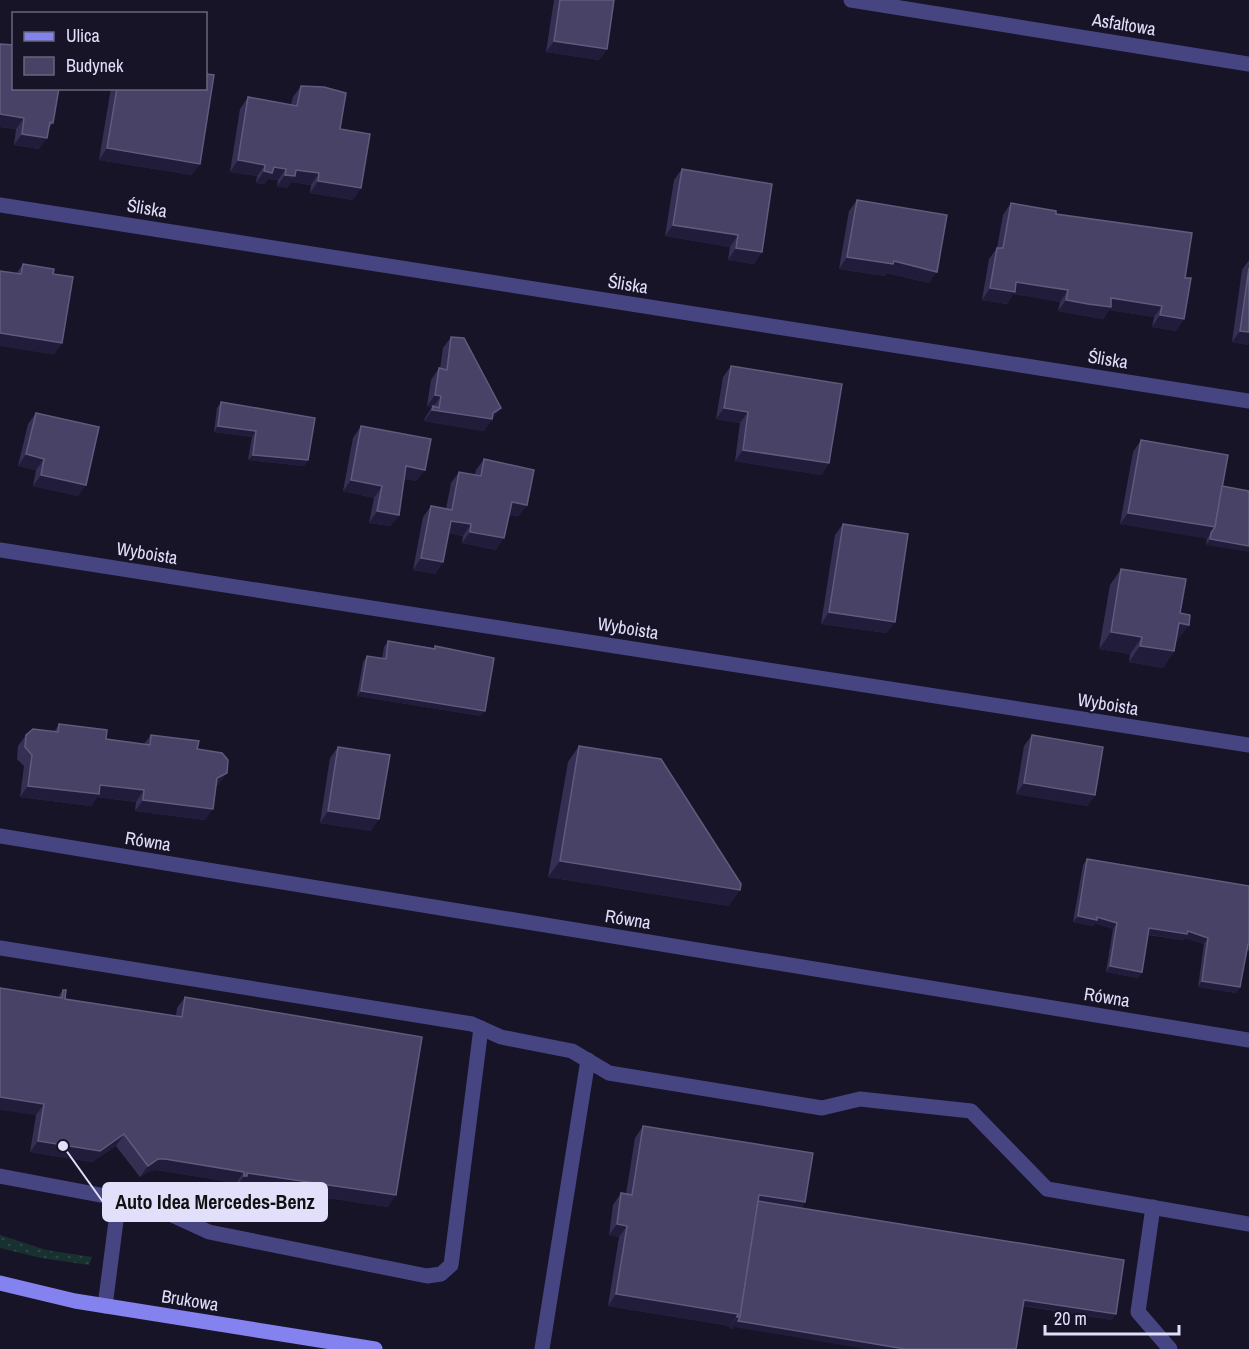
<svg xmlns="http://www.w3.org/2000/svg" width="1249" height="1349" font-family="'Archivo Narrow',sans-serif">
<defs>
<pattern id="grass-dots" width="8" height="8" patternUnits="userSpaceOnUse" patternTransform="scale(1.5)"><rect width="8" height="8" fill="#183130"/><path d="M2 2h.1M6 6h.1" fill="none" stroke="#2e4545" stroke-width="1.8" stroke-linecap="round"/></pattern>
</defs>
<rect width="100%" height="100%" fill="#171428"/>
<polygon fill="url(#grass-dots)" points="0,1235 46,1250 92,1257 89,1265 41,1258 0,1248"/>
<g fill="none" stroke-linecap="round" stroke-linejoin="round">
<g stroke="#464581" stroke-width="15">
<polyline points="0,948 472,1024 501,1037 572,1051 609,1073 822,1108 860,1099 971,1111 1047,1189 1249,1224"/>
<polyline points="0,1176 148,1204 209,1232 427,1276 441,1274 451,1265 481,1028"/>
<polyline points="1153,1207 1138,1312 1170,1349"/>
<polyline points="105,1306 119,1198"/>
<polyline points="542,1349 588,1060"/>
</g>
<g stroke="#464581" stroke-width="15">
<polyline points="851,0 1249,64"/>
<polyline points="0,205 1249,401"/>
<polyline points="0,550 1249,745"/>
<polyline points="0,836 1249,1040"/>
</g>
<polyline stroke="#8382ef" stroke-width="15" points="0,1283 75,1301 375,1349"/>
</g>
<g fill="#362f54">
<polygon points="554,0 614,0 607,49 599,60 546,52"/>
<polygon points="0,44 53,123 48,129 39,149 14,145 16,129 0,127"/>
<polygon points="301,86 340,129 353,200 310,193 311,185 291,182 287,188 277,186 278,180 268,179 264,184 256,183 257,176 230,172 240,109 248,97 291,105 293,97"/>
<polygon points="111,88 206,88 192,175 99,160"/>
<polygon points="682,169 762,252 754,264 728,260 730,247 665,236 674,180"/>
<polygon points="857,200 929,283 887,273 885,276 839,269 849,211"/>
<polygon points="1011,203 1056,214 1192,233 1176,331 1152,327 1154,317 1109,310 1103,319 1080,315 1058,311 1060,302 1033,297 1013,294 1007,304 982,300 989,259 997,248 1003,215"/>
<polygon points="1249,260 1249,345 1232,342 1242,270"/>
<polygon points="23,264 53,274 54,355 16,274"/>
<polygon points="451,337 493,419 491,420 484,431 424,421 425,418 432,407 427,406 431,380 439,368 440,369 443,348"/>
<polygon points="731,366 829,463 821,475 735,461 740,423 716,419 723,377"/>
<polygon points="221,402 308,460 304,466 248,460 252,437 214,432 217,408"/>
<polygon points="36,413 78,496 33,486 36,470 18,466 28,424"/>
<polygon points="361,426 417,481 404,479 391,526 369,523 374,498 343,491 353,438"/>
<polygon points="1141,440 1222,486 1249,491 1206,545 1207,538 1120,524 1133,452"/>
<polygon points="484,459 519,516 509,515 496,550 462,543 463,536 449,533 443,562 435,574 413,570 423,517 431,506 446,509 451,483 459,472 475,475 476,470"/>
<polygon points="843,524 887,633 821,624 835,535"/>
<polygon points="1121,569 1180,613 1177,641 1176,641 1174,651 1163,668 1129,662 1130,654 1099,649 1110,585"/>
<polygon points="388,641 434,648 435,646 481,716 357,696 363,662 367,656 382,658 384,647"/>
<polygon points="59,724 106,739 144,744 151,735 197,749 219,784 216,786 205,820 135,811 136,802 97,797 91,806 20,797 24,766 17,759 18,746 26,735 54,732"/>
<polygon points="1032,735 1095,795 1087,806 1016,794 1024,746"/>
<polygon points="579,746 729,906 548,877 568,762"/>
<polygon points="338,747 371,831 320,823 330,758"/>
<polygon points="1087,859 1249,886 1249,951 1247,951 1240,987 1236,993 1198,987 1204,944 1185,938 1183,940 1148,935 1142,972 1138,978 1106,972 1113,929 1094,923 1093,926 1073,922 1083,865"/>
<polygon points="63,990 65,999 176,1016 177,1008 185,997 388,1207 241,1185 239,1187 236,1187 236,1183 157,1170 150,1171 140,1177 116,1146 92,1162 30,1152 36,1115 58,997"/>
<polygon points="643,1126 805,1202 801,1208 1112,1320 1023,1306 733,1327 732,1329 729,1328 730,1326 608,1306 619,1237 609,1235 613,1205 621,1193 626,1194 635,1138"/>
</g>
<g fill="#221c3b">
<polygon points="554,41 607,49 599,60 546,52"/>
<polygon points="0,114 24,118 16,129 0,127"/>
<polygon points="22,134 47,138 39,149 14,145"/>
<polygon points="107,148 200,164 192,175 99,160"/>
<polygon points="238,160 265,165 257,176 230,172"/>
<polygon points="274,167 286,169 278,180 268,179 264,184 256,183 264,171"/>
<polygon points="296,170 319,173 311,185 291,182 287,188 277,186 285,175"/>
<polygon points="318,181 361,188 353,200 310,193"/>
<polygon points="673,225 738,235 730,247 665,236"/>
<polygon points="736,248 762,252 754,264 728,260"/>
<polygon points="847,257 894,261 937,272 929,283 887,273 885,276 839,269"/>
<polygon points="1016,282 1068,290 1060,302 1013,294 1007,304 982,300 990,288"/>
<polygon points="1111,298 1162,306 1154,317 1109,310 1103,319 1058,311 1066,300"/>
<polygon points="1160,315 1184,319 1176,331 1152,327"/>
<polygon points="1240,331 1249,332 1249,345 1232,342"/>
<polygon points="0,333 62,343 54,355 0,346"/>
<polygon points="435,395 441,396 433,407 427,406"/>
<polygon points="501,408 484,431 424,421 432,410 493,413"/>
<polygon points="724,408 748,412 740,423 716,419"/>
<polygon points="218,426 256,431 252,437 214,432"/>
<polygon points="743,450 829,463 821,475 735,461"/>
<polygon points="26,454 44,459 36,470 18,466"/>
<polygon points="253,455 308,460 304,466 248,460"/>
<polygon points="406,466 425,470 417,481 398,478"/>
<polygon points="41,475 86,485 78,496 33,486"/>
<polygon points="351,480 382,486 374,498 343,491"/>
<polygon points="512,502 527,505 519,516 504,514"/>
<polygon points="377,511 399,515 391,526 369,523"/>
<polygon points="1128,513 1215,527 1207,539 1120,524"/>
<polygon points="451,521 471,524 463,536 443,532"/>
<polygon points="470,532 504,538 496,550 462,543"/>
<polygon points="1210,539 1249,546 1249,552 1206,545"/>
<polygon points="421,558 443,562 435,574 413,570"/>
<polygon points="829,612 895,622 887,633 821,624"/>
<polygon points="1179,623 1189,625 1177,641 1167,639"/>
<polygon points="1111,632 1142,637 1130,654 1099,649"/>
<polygon points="1140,646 1174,651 1163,668 1129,662"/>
<polygon points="361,691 485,711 481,716 357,696"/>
<polygon points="227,773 219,784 209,790 217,778"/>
<polygon points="1024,783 1095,795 1087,806 1016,794"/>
<polygon points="100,785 144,790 136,802 97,797 91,806 20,797 28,786"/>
<polygon points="143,800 213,809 205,820 135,811"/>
<polygon points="328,811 379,819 371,831 320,823"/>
<polygon points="560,861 740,890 729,906 548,877"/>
<polygon points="1078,916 1097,917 1117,923 1113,929 1094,923 1093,926 1073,922"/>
<polygon points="1149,928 1188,931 1208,938 1204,944 1185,938 1183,940 1145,934"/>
<polygon points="1110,966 1142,972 1138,978 1106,972"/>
<polygon points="1202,981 1240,987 1236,993 1198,987"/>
<polygon points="0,1097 44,1104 36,1115 0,1110"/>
<polygon points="124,1134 116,1146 92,1162 30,1152 38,1141"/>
<polygon points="158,1159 165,1159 244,1172 236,1183 157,1170 150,1171 140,1177 148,1166"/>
<polygon points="247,1173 396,1195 388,1207 241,1185 239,1187 236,1187 244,1176"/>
<polygon points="759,1195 805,1202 797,1213 754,1207"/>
<polygon points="617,1224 627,1226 619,1237 609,1235"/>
<polygon points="616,1294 738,1314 730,1326 608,1306"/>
<polygon points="1024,1300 1116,1314 1112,1320 1020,1305"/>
<polygon points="737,1317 905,1349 866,1349 733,1327 732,1329 729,1328"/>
</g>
<g fill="#484266" stroke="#605b7d" stroke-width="1.5">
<polygon points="560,0 614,0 607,49 554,41"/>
<polygon points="0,44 14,45 14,88 59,88 53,123 50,122 47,138 22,134 24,118 0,114"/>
<polygon points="206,74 214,75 200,164 107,148 117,88 206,88"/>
<polygon points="301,86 324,87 346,93 340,129 370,134 361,188 318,181 319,173 296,170 295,176 285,175 286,169 274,167 272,173 264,171 265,165 238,160 248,97 297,106"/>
<polygon points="682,169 772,184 762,252 736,248 738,235 673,225"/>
<polygon points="857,200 947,215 937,272 894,261 893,264 847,257"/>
<polygon points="1011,203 1056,211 1056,214 1192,233 1185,278 1191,278 1184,319 1160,315 1162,306 1111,298 1111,307 1088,304 1066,300 1068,290 1041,286 1016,282 1015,292 990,288 997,248 1003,248"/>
<polygon points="23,264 54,269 53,274 73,277 62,343 0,333 0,271 21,274"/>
<polygon points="1249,268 1249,332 1240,331"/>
<polygon points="451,337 464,338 501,408 493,413 492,419 432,410 433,406 439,408 441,396 435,395 439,368 447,370"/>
<polygon points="731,366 842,384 829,463 743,450 748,412 724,408"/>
<polygon points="221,402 315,418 308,460 253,455 256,431 218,426"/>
<polygon points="36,413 99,427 86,485 41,475 44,459 26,454"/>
<polygon points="361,426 431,439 425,470 406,466 399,515 377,511 382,486 351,480"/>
<polygon points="1141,440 1228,455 1215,527 1128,513"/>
<polygon points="484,459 534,470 527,505 512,502 504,538 470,532 471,524 451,521 443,562 421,558 431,506 452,510 459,472 481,476"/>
<polygon points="1222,486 1249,491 1249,546 1210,539 1211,533 1215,527"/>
<polygon points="843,524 908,534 895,622 829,612"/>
<polygon points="1121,569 1186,579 1180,613 1190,615 1189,625 1179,623 1174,651 1140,646 1142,637 1111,632"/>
<polygon points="388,641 435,649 435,646 494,658 485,711 361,691 367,656 386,659"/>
<polygon points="59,724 107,730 106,739 150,745 151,735 199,741 197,749 222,753 228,760 227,773 217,778 213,809 143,800 144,790 100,785 99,794 28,786 32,755 25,747 26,735 33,729 58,732"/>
<polygon points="1032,735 1103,747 1095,795 1024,783"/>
<polygon points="579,746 661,759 741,884 740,890 560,861"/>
<polygon points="338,747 390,755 379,819 328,811"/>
<polygon points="1087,859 1249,886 1249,944 1248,944 1240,987 1202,981 1208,938 1188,931 1187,934 1149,928 1142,972 1110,966 1117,923 1097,917 1097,920 1078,916"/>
<polygon points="0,988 62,998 63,990 66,990 65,999 182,1017 185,997 422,1037 396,1195 247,1173 247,1176 244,1176 244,1172 165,1159 158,1159 148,1166 124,1134 100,1151 38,1141 44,1104 0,1097"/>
<polygon points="643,1126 813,1153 805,1202 759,1195 740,1317 737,1317 738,1314 616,1294 627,1226 617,1224 621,1193 632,1195"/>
<polygon points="758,1201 1124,1260 1116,1314 1024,1300 1016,1349 905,1349 738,1321 740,1317"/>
</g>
<g text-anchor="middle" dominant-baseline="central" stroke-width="4.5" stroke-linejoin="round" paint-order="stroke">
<g font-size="18" fill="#e2dffb" stroke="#171428">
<text transform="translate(1124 24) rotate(9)">Asfaltowa</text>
<text transform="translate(147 208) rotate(9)">Śliska</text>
<text transform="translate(628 284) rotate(9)">Śliska</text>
<text transform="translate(1108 359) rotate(9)">Śliska</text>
<text transform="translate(147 553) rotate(9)">Wyboista</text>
<text transform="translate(628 628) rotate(9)">Wyboista</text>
<text transform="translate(1108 704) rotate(9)">Wyboista</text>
<text transform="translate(148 841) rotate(9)">Równa</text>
<text transform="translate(628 919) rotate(9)">Równa</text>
<text transform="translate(1107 997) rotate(9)">Równa</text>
<text transform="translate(190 1300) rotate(9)">Brukowa</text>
</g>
</g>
<path fill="none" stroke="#e2dffb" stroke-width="2" d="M63 1146L103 1202"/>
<circle fill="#e2dffb" stroke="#171428" stroke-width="2" cx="63" cy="1146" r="6"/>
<rect fill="#e2dffb" stroke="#e2dffb" stroke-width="2" x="103" y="1183" width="224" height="38" rx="6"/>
<g font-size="20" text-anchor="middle" font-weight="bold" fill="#111">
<text x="215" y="1209">Auto Idea Mercedes-Benz</text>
</g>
<rect x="12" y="12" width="195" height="78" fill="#171428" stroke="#68657c" stroke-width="1.5"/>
<rect x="24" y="32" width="30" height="9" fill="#8382ef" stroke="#68657c" stroke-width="1.5"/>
<text x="66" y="42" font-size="18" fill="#e2dffb">Ulica</text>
<rect x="24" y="57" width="30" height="18" fill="#484266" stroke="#68657c" stroke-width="1.5"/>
<text x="66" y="72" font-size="18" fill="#e2dffb">Budynek</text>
<path d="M1045 1325v9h134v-9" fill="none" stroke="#e2dffb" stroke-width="3"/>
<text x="1054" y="1325" font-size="18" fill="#e2dffb" stroke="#171428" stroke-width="4.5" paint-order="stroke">20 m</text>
</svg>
